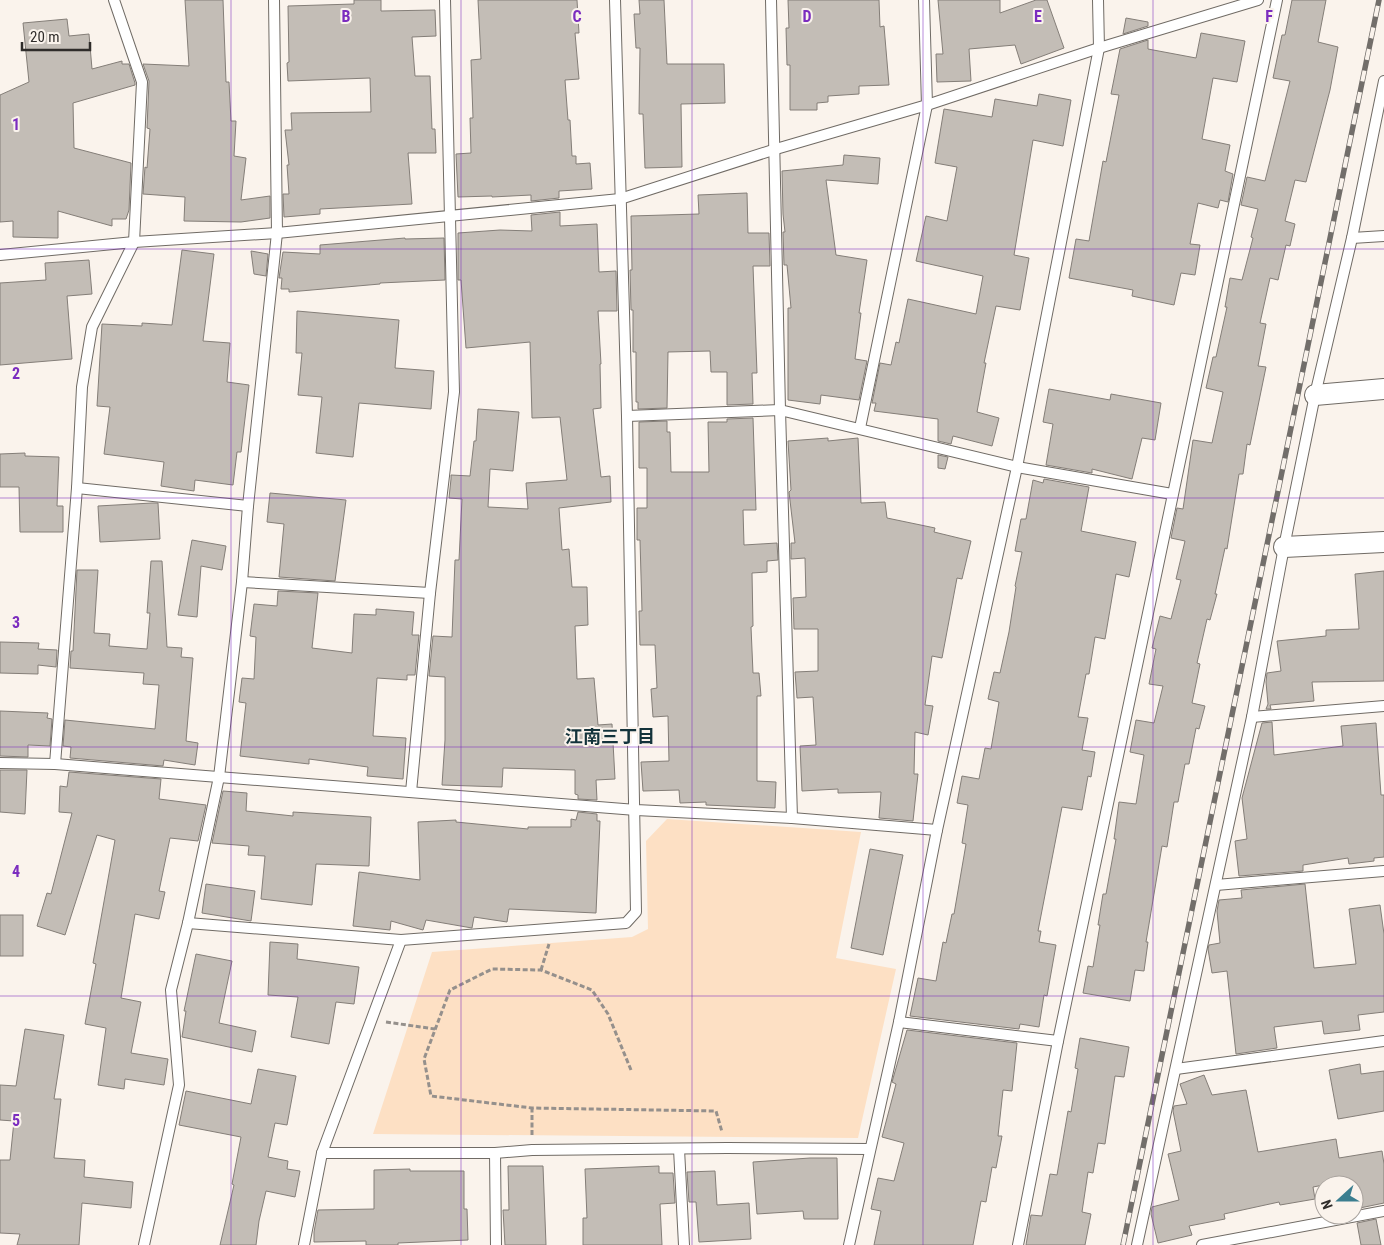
<svg xmlns="http://www.w3.org/2000/svg" width="1384" height="1245" font-family="'Roboto Condensed','Noto Sans JP',sans-serif">
<rect width="100%" height="100%" fill="#faf3ec"/>
<polygon fill="#fde0c4" points="667,819 861,832 836,958 896,969 858,1138 373,1134 432,952 632,937 648,929 646,841"/>
<g fill="#c3bdb6" stroke="#847e78">
<polygon points="185,0 223,0 226,82 229,82 231,121 236,121 234,156 246,158 241,200 270,196 270,218 241,222 184,221 185,197 143,194 145,167 147,168 150,129 147,128 149,81 143,64 189,66"/>
<polygon points="354,0 381,0 381,11 435,10 436,36 412,37 415,76 430,76 432,129 435,129 436,153 408,153 412,204 320,209 320,214 284,217 283,194 289,194 287,165 289,165 285,130 292,130 291,113 371,112 370,78 288,81 287,63 289,62 288,6 354,4"/>
<polygon points="478,0 577,0 579,33 575,33 579,79 565,80 568,120 570,120 572,156 576,156 576,164 590,163 592,189 559,191 559,198 531,201 531,195 492,197 492,196 458,197 456,154 471,153 470,118 473,118 471,60 481,59"/>
<polygon points="639,0 664,0 667,64 724,64 725,103 681,104 682,167 645,168 643,114 639,114 640,48 636,48 634,14 640,14"/>
<polygon points="788,0 879,0 880,27 884,26 889,85 859,86 859,94 828,96 828,102 817,103 817,110 790,110 790,65 787,65 786,28 789,28"/>
<polygon points="938,0 1000,0 1000,13 1036,0 1047,0 1064,48 1021,64 1015,45 969,49 971,81 937,82 936,54 943,54"/>
<polygon points="1292,0 1326,0 1318,42 1338,47 1330,90 1306,182 1295,180 1285,221 1295,224 1290,246 1286,245 1278,280 1270,278 1260,323 1266,324 1258,366 1266,367 1250,445 1247,444 1243,474 1239,474 1227,549 1225,548 1215,594 1217,594 1210,620 1207,619 1197,663 1200,664 1192,703 1205,706 1199,729 1196,728 1189,764 1185,764 1178,802 1174,802 1167,847 1162,846 1146,942 1148,942 1144,971 1135,970 1130,1001 1083,993 1088,966 1093,967 1100,925 1098,925 1103,894 1106,894 1116,839 1114,839 1119,802 1136,804 1144,755 1130,752 1136,720 1154,723 1163,686 1149,684 1156,649 1152,648 1160,616 1171,619 1181,580 1176,579 1185,541 1171,538 1177,508 1183,509 1193,440 1212,443 1223,392 1206,388 1213,357 1216,357 1227,307 1225,307 1230,278 1242,280 1253,238 1251,237 1258,209 1241,205 1247,177 1265,181 1290,81 1273,78 1282,35 1285,35"/>
<polygon points="1126,18 1148,22 1148,26 1123,34"/>
<polygon points="67,19 69,36 89,34 92,69 122,61 122,64 129,64 135,83 135,85 73,103 74,148 131,163 129,210 126,219 112,219 112,226 58,211 58,238 13,237 13,221 0,222 0,95 29,82 23,23"/>
<polygon points="1201,33 1245,41 1237,82 1213,78 1202,139 1230,145 1225,171 1233,174 1228,202 1220,200 1218,208 1198,203 1190,244 1200,245 1195,275 1181,273 1174,305 1132,296 1133,290 1069,278 1076,239 1089,241 1103,161 1106,162 1119,95 1111,94 1120,49 1148,40 1148,49 1196,58"/>
<polygon points="1039,94 1071,100 1063,146 1033,140 1014,255 1029,258 1020,310 996,306 984,363 986,363 977,412 999,418 992,446 953,436 951,444 938,441 938,419 874,411 876,403 872,403 880,363 891,365 896,342 899,343 908,299 976,314 983,276 916,261 926,216 947,221 957,167 935,163 944,109 992,117 995,99 1037,106"/>
<polygon points="844,155 880,158 878,184 826,180 836,255 867,260 859,313 861,313 855,359 867,361 859,400 821,395 820,404 788,400 788,308 791,308 787,265 784,265 783,232 785,232 783,214 782,171 843,165"/>
<polygon points="747,193 748,233 769,233 770,266 753,266 757,373 752,373 753,404 727,405 727,372 711,372 710,351 668,352 667,408 638,409 638,402 636,402 636,352 633,352 633,310 631,310 630,270 632,270 631,216 699,214 698,195"/>
<polygon points="560,212 560,226 597,224 599,272 616,271 617,311 598,311 601,364 600,364 601,408 593,409 601,477 610,476 611,502 559,508 562,550 569,549 572,587 587,587 588,625 575,626 577,679 594,678 598,725 612,724 615,779 596,780 597,800 578,799 578,795 575,794 575,770 503,768 502,787 442,785 445,740 445,677 429,676 433,636 452,637 455,560 459,560 462,499 449,498 451,479 451,475 470,476 474,441 476,441 478,409 519,412 513,471 490,469 488,507 528,509 526,483 567,480 560,417 532,418 530,342 466,348 461,280 458,280 458,233 500,230 532,231 531,215"/>
<polygon points="405,238 405,239 444,238 445,280 380,283 380,284 289,292 289,289 281,289 282,278 279,278 283,252 320,254 320,245"/>
<polygon points="182,250 214,254 203,341 230,343 227,382 249,385 241,452 237,452 233,485 195,480 194,491 161,486 164,462 104,454 110,407 97,406 102,324 142,326 142,323 172,325"/>
<polygon points="251,251 268,254 266,276 254,274"/>
<polygon points="89,260 92,294 67,296 72,359 0,365 0,283 46,280 45,263"/>
<polygon points="297,311 399,320 395,368 434,371 431,409 359,403 353,457 316,453 322,397 298,395 302,353 296,353"/>
<polygon points="1049,389 1110,400 1111,394 1161,403 1155,440 1142,438 1132,479 1092,469 1092,473 1046,465 1053,424 1043,422"/>
<polygon points="753,418 756,510 743,510 744,545 777,543 778,560 767,561 767,572 752,573 753,626 751,627 753,673 759,673 761,696 757,696 757,781 776,782 775,808 706,805 706,802 680,803 679,790 643,791 641,762 669,761 668,716 653,717 651,689 657,688 655,645 640,645 639,611 642,611 640,540 637,540 637,508 647,508 647,468 639,468 639,422 667,421 667,432 670,432 671,472 709,472 708,422 727,422 727,419"/>
<polygon points="828,438 828,441 858,438 861,503 885,502 887,518 935,528 934,532 971,541 962,579 957,578 942,658 932,656 925,705 933,706 928,735 915,732 914,774 918,774 913,821 879,818 881,792 838,793 838,789 802,791 800,746 816,745 813,697 797,698 795,672 818,671 818,629 794,629 793,598 806,597 805,558 791,559 791,543 795,543 789,492 791,490 788,441"/>
<polygon points="25,453 25,456 59,457 57,506 63,506 63,532 20,532 19,487 0,487 0,454"/>
<polygon points="938,455 948,457 945,469 938,468"/>
<polygon points="1044,479 1089,487 1081,531 1136,542 1129,577 1116,574 1105,639 1095,637 1089,674 1086,674 1078,717 1088,718 1082,750 1095,752 1091,777 1088,776 1082,810 1062,807 1038,931 1041,931 1039,942 1056,945 1047,996 1044,995 1039,1027 1020,1024 1019,1029 910,1016 918,978 936,981 943,942 946,943 952,914 954,914 966,844 962,843 968,805 957,803 962,776 979,779 985,748 991,749 999,702 988,699 994,672 1000,673 1009,632 1016,587 1015,586 1022,552 1015,551 1021,519 1026,519 1033,480 1043,483"/>
<polygon points="270,493 346,500 335,581 279,577 284,524 267,522"/>
<polygon points="152,503 158,503 160,539 100,542 98,506"/>
<polygon points="192,540 226,546 222,570 201,566 197,617 178,615"/>
<polygon points="151,561 162,561 167,647 182,648 181,657 193,658 186,741 198,743 195,765 164,760 163,766 70,758 71,747 63,746 65,720 155,729 159,685 143,684 144,673 70,668 71,651 73,651 77,570 98,570 94,633 110,634 109,646 147,649 150,613 147,613"/>
<polygon points="1384,571 1384,681 1312,682 1314,701 1270,705 1271,709 1266,709 1268,704 1266,682 1267,673 1281,671 1277,641 1326,636 1326,630 1359,629 1355,574"/>
<polygon points="278,591 318,593 312,648 352,653 354,614 376,615 376,609 414,612 412,635 419,635 415,675 407,675 407,680 377,678 373,736 406,738 403,779 367,776 368,767 309,759 309,764 240,756 246,703 239,702 242,678 254,679 256,637 250,636 254,604 277,606"/>
<polygon points="0,642 39,643 38,649 57,650 56,667 38,665 38,674 0,673"/>
<polygon points="0,711 48,713 47,718 52,719 50,746 28,745 28,757 0,756"/>
<polygon points="1272,722 1274,755 1343,746 1341,726 1376,723 1381,795 1384,795 1384,857 1374,858 1374,861 1349,864 1348,858 1303,865 1303,871 1239,876 1235,841 1247,839 1242,798 1262,723"/>
<polygon points="0,770 27,770 25,814 0,812"/>
<polygon points="69,772 161,779 159,799 206,805 198,841 170,838 159,891 165,892 159,919 135,914 121,998 141,1002 131,1053 168,1059 164,1085 125,1079 124,1089 98,1085 106,1028 85,1024 96,964 93,963 115,840 97,835 65,935 37,926 47,893 51,894 72,813 59,812 60,786 67,787"/>
<polygon points="223,791 247,793 246,811 293,816 293,812 371,817 369,866 316,864 312,905 261,899 265,856 248,855 249,846 212,843"/>
<polygon points="578,812 597,814 597,821 600,821 596,913 509,909 507,922 474,917 472,928 426,920 423,930 391,921 390,930 353,926 359,872 420,880 418,822 456,820 456,822 528,829 528,827 571,827 571,819 576,820"/>
<polygon points="870,849 903,855 883,955 851,948"/>
<polygon points="206,884 255,891 251,921 202,913"/>
<polygon points="1305,884 1314,968 1356,964 1349,909 1380,905 1384,934 1384,1012 1358,1015 1360,1030 1324,1034 1322,1021 1274,1027 1277,1048 1236,1054 1227,971 1212,973 1208,949 1209,945 1220,943 1217,911 1219,900 1242,898 1241,890"/>
<rect x="0" y="915" width="23" height="41"/>
<polygon points="270,942 298,944 297,959 359,967 354,1004 336,1002 329,1044 291,1037 298,997 268,995"/>
<polygon points="196,954 232,961 219,1023 256,1031 252,1052 182,1037 186,1011 184,1011"/>
<polygon points="25,1029 64,1035 54,1099 61,1099 54,1158 85,1160 84,1177 133,1182 131,1208 82,1203 79,1245 17,1245 20,1234 0,1233 0,1160 10,1160 14,1121 0,1120 0,1085 16,1086"/>
<polygon points="907,1030 1017,1043 1012,1091 1003,1090 998,1136 1002,1136 996,1168 992,1167 986,1202 981,1201 973,1245 874,1245 881,1211 871,1209 878,1178 894,1181 904,1143 882,1137 896,1084 892,1082 894,1075"/>
<polygon points="1080,1038 1129,1047 1124,1077 1115,1076 1105,1144 1098,1143 1093,1173 1088,1172 1082,1212 1091,1214 1085,1245 1026,1245 1031,1215 1042,1216 1050,1174 1057,1175 1068,1111 1071,1112 1078,1069 1075,1068"/>
<polygon points="1360,1064 1361,1074 1384,1071 1384,1111 1338,1119 1329,1070"/>
<polygon points="258,1069 296,1076 287,1125 275,1123 268,1157 288,1161 287,1169 300,1171 295,1197 266,1191 259,1221 256,1245 220,1245 234,1185 232,1184 241,1137 179,1125 186,1091 251,1104"/>
<polygon points="1204,1075 1212,1095 1246,1090 1258,1152 1336,1139 1339,1158 1382,1151 1384,1164 1384,1203 1355,1209 1354,1185 1351,1185 1350,1180 1313,1187 1315,1199 1280,1205 1279,1202 1224,1214 1225,1219 1189,1226 1192,1235 1158,1243 1151,1214 1152,1207 1179,1200 1168,1154 1181,1151 1173,1111 1174,1106 1187,1104 1180,1084"/>
<polygon points="810,1158 837,1158 838,1219 804,1219 803,1211 757,1214 753,1162"/>
<polygon points="508,1166 543,1166 546,1245 505,1245 503,1210 509,1210"/>
<polygon points="659,1166 659,1173 673,1173 675,1203 660,1204 662,1245 583,1245 583,1218 587,1218 585,1169"/>
<polygon points="410,1169 410,1171 464,1171 464,1209 467,1209 468,1240 398,1243 398,1245 366,1245 366,1241 314,1242 314,1232 318,1210 374,1209 374,1170"/>
<polygon points="715,1171 717,1205 749,1203 751,1239 699,1242 696,1202 689,1202 687,1172"/>
<polygon points="1376,1219 1381,1245 1361,1245 1357,1223"/>
</g>
<g fill="none" stroke-linecap="round" stroke-linejoin="round">
<g stroke="#706b65" stroke-width="12">
<g id="service">
<polyline points="771,0 780,410 792,818"/>
<polyline points="1352,238 1384,236"/>
<polyline points="0,255 134,242 277,233 620,199 776,149 927,105 1099,48 1258,0"/>
<polyline points="627,416 780,410 1017,467 1172,494"/>
<polyline points="860,428 927,105 924,0"/>
<polyline points="77,488 248,506"/>
<polyline points="242,582 430,593"/>
<polyline points="1252,717 1384,706"/>
<polyline points="0,763 55,764 636,810 792,818 937,830"/>
<polyline points="55,764 77,488 82,387 92,327 134,242 142,82 114,0"/>
<polyline points="411,792 430,593 454,392 445,0"/>
<polyline points="1216,885 1384,871"/>
<polyline points="188,923 401,940 626,923 636,912 627,416 615,0"/>
<polyline points="899,1022 1058,1041"/>
<polyline points="1176,1069 1384,1041"/>
<polyline points="679,1149 684,1245"/>
<polyline points="322,1153 495,1153 532,1150 727,1148 869,1149"/>
<polyline points="495,1153 496,1245"/>
<polyline points="144,1245 179,1085 171,990 188,923 219,777 242,582 248,506 277,233 274,0"/>
<polyline points="304,1245 322,1153 401,940"/>
<polyline points="849,1245 899,1022 937,830 1017,467 1099,48 1098,0"/>
<polyline points="1018,1245 1058,1041 1277,0"/>
<polyline points="1137,1245 1252,717 1284,547 1315,395 1352,238 1384,81"/>
<polyline points="1202,1245 1384,1211"/>
</g>
</g>
<g stroke="#706b65" stroke-width="22">
<g id="minor">
<polyline points="1315,395 1384,389"/>
<polyline points="1284,547 1384,542"/>
</g>
</g>
<g stroke="#95908c" stroke-width="3" stroke-dasharray="5 2.5" stroke-linecap="butt">
<polyline points="541,970 549,944"/>
<polyline points="386,1022 435,1029"/>
<polyline points="631,1070 608,1014 592,990 541,970 492,969 450,990 424,1059 431,1096 532,1108 716,1111 722,1132"/>
<polyline points="532,1135 532,1108"/>
</g>
<use href="#service" stroke="#fff" stroke-width="10"/>
<use href="#minor" stroke="#fff" stroke-width="20"/>
<g stroke="#726e6a" stroke-width="5.5">
<polyline id="rail" points="1123,1245 1379,0"/>
</g>
<use href="#rail" stroke="#faf3ec" stroke-width="4" stroke-dasharray="11" stroke-linecap="butt"/>
</g>
<path fill="none" stroke="#7b2cbf" stroke-width="1" stroke-opacity="0.55" d="M 231,0 L 231,1245M 461,0 L 461,1245M 692,0 L 692,1245M 923,0 L 923,1245M 1153,0 L 1153,1245M 0,249 L 1384,249M 0,498 L 1384,498M 0,747 L 1384,747M 0,996 L 1384,996"/>
<g text-anchor="middle" dominant-baseline="central" stroke-width="4" stroke-linejoin="round" paint-order="stroke">
<g font-size="18" font-weight="bold" fill="#13333b" stroke="#faf3ec">
<text x="610" y="736">江南三丁目</text>
</g>
</g>
<g font-size="16" text-anchor="middle" font-weight="bold" fill="#7b2cbf" stroke="#faf3ec" stroke-width="4" stroke-linejoin="round" paint-order="stroke">
<text x="346" y="22">B</text>
<text x="577" y="22">C</text>
<text x="807" y="22">D</text>
<text x="1038" y="22">E</text>
<text x="1269" y="22">F</text>
<text x="16" y="130">1</text>
<text x="16" y="379">2</text>
<text x="16" y="628">3</text>
<text x="16" y="877">4</text>
<text x="16" y="1126">5</text>
</g>
<g transform="translate(1339 1200) rotate(249)"><circle r="24" fill="#faf3ec" stroke="#a9a39e"/>
<path d="M0-4L9 19L0 12L-9 19Z" fill="#3b7e8f"/>
<text y="-8" font-size="14" font-weight="bold" text-anchor="middle" fill="#2f2c2a">N</text>
</g>
<path d="M22 42v8h68v-8" fill="none" stroke="#2f2c2a" stroke-width="2.5"/>
<text x="30" y="42" font-size="15" fill="#2f2c2a" stroke="#faf3ec" stroke-width="4" paint-order="stroke">20 m</text>
</svg>
